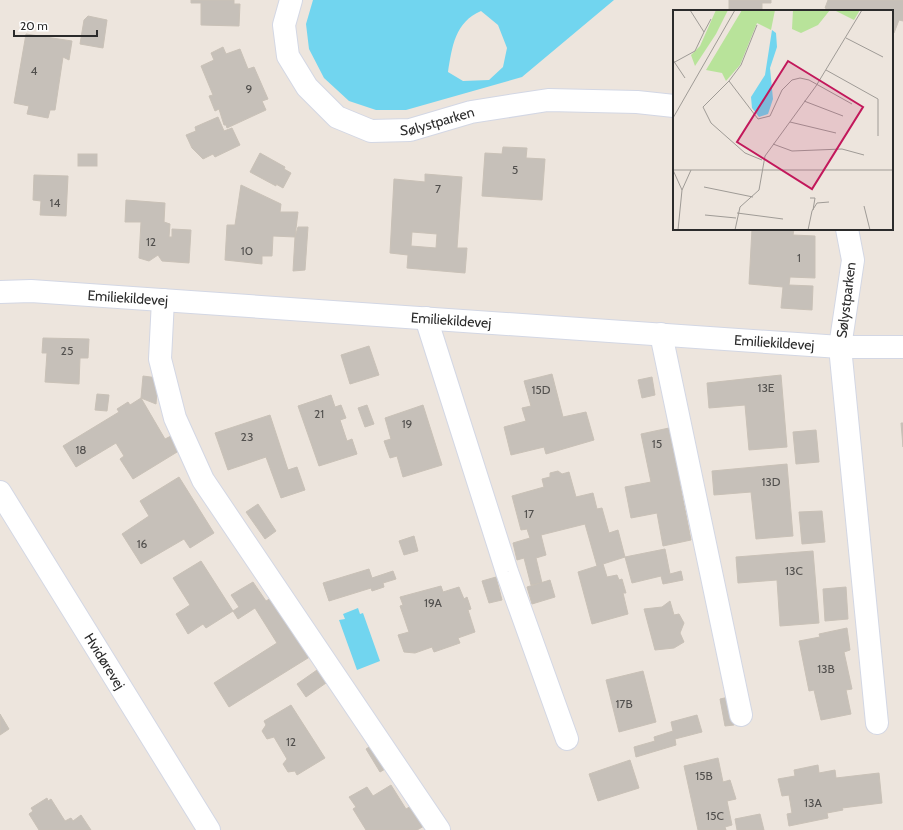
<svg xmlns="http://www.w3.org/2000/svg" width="903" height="830" font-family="Cabin,sans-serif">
<rect width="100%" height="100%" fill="#ede5dd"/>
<g fill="#71d5ef" fill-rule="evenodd">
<path d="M 313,0 L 614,0 L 522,77 L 406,110 L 376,110 L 349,101 L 324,78 L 309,49 L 306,24 ZM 481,11 L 498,25 L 507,48 L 503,67 L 489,80 L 463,81 L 448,72 C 452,47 455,22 481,11 Z"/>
<polygon points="358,608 360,614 363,613 380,661 357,670 339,620 345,619 343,614"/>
</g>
<g fill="#c6c0b9" stroke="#c9c1b7" fill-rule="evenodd">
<polygon points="191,0 234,0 234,4 240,4 239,26 201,25 201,3 191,3"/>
<polygon points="729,0 771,0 771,3 762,3 762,11 729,11"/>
<polygon points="828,0 903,0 903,21 899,20 894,33 892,32 892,11 834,11 825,8"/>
<polygon points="88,16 107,20 103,48 80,44 84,20"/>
<polygon points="26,34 72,41 69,60 63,57 55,110 50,110 48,118 27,114 29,106 14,103"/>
<polygon points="223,47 226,54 240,49 248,69 254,67 268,99 262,101 266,110 227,128 226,125 224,125 219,109 215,111 209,96 213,95 201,66 214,60 211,53"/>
<polygon points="218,117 224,131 232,128 240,145 215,157 213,154 203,159 192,148 186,135 196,131 195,127"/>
<polygon points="503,147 527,148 526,158 545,159 542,200 482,196 485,153 502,154"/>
<polygon points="260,153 285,167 284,169 291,173 283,188 276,184 276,186 250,172"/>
<rect x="78" y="154" width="19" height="12"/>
<path d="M 425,174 L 462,177 L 457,248 L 467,248 L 465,273 L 407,268 L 408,255 L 390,253 L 394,179 L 425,182 ZM 412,232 L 437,234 L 436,248 L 411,246 Z"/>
<polygon points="34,175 68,176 66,216 40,215 41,201 33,200"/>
<polygon points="241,185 281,204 280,212 298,212 295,237 273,236 272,256 262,256 262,264 225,260 227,225 235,225"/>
<polygon points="126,200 165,203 164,222 170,224 169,237 172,237 172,229 191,230 189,263 162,261 158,255 149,261 139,258 141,222 125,222"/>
<polygon points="298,227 308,227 305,270 293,271 295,237"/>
<polygon points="752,229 794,229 793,235 815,236 815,278 790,277 789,285 813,286 812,310 781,308 783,287 749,284"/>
<polygon points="43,338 89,339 88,358 80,358 79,384 45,382 47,353 42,353"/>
<polygon points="369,346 379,375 350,384 341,355"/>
<polygon points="552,374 563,417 586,412 594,440 546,454 544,447 511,455 504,427 526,421 522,408 531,406 524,381"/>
<polygon points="781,375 787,447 749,450 745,405 709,408 707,383"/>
<polygon points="143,376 158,378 156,404 141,398"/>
<polygon points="652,377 655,395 642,398 638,380"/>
<polygon points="97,394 109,395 107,411 95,410"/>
<polygon points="331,395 335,407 341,405 346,418 340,420 347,441 352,439 357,454 319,466 298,406"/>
<polygon points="141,398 165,439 173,435 182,449 133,479 120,459 124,456 116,443 76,467 63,446 119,412 117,409 128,402 130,405"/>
<polygon points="367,405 374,424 365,427 358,408"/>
<polygon points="423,405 442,465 403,477 397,456 390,458 384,441 391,439 385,418"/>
<polygon points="270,415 288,470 297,467 305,490 281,498 266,457 228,470 215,433"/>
<polygon points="901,423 903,423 903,447"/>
<polygon points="669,428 691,540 663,546 657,513 631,518 625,487 651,482 641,434"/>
<polygon points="816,430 819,462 796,464 793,432"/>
<polygon points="787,464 793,536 756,539 751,492 714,495 712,471"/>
<polygon points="558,471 562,474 569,472 576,497 593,493 597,509 602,508 609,533 618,530 625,557 603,564 607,577 617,575 619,580 622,579 626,593 623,593 628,614 592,624 578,572 597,566 585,524 541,535 546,555 536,558 542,583 531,585 524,558 517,560 513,543 530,538 527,529 521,530 512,496 544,487 542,479 550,477 550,473"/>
<polygon points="179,477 214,533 190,548 184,539 141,564 122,534 149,516 140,501"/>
<polygon points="258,504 276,531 265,539 246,512"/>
<polygon points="822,511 825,542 802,544 799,512"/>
<polygon points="414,536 418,551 404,555 399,541"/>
<polygon points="665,549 670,574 681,571 683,580 663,584 661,576 632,583 625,557"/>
<polygon points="813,551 819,623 780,626 777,580 738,583 736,557"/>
<polygon points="201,561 233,611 206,628 203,624 188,634 176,614 190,605 173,578"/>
<polygon points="369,569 372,578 393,571 396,579 383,583 384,587 372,591 371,588 329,601 323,583"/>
<polygon points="496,577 502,600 489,603 482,581"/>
<polygon points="550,580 555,597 532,604 527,587"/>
<polygon points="253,582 266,601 273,597 316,653 229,707 214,683 277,643 255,608 238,619 233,611 239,607 231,595"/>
<polygon points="441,586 443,592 459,587 464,599 467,597 471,609 468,610 475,632 458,638 460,643 434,652 432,647 415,653 404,652 398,635 409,632 400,606 403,605 400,597"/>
<polygon points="846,587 848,619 825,621 823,589"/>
<polygon points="670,601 674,615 679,614 684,623 680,633 684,642 674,648 655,650 644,609 662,607"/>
<polygon points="847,628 850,650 844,652 852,689 846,690 851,714 821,720 814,690 809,691 799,641 820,637 819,634"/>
<polygon points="317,670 326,683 306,697 297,684"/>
<polygon points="643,671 656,722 619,732 606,680"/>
<polygon points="729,697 734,725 725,726 720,699"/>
<polygon points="291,705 325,758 297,775 295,771 288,772 283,764 287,759 274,737 267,739 262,731 266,725 264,721"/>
<polygon points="0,714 9,729 0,735"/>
<polygon points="697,715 702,732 675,739 676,745 636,757 634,747 655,741 654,737 673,731 671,722"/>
<polygon points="377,742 392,765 380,772 366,749"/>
<polygon points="718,758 723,782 730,780 736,799 727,801 732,825 725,827 726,830 698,830 684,766"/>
<polygon points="630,760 639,788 598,801 589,774"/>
<polygon points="818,765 819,773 835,770 836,778 879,773 882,803 842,808 843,810 827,813 828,818 789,826 787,814 792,813 789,795 782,796 778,779 795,776 794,770"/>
<polygon points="391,785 406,809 413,805 426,825 417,830 366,830 353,809 356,807 349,797 367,787 373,796"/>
<polygon points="47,798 48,801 51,799 65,821 71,818 73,821 81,815 91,830 39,830 29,814 33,811 31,808"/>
<polygon points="760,814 764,830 737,830 735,819"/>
</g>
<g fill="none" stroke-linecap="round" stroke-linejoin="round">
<g stroke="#d3d7e4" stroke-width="24">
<g id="minor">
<path id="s1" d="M 291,0 L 284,25 L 288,56 L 307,87 L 337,117 L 371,131 L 410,130 L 471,112 L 548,100 L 637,102 L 674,106"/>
<polyline points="847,229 853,260 840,347 877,723"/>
<path id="s2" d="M 0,292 L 31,291 L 840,347 L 903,347"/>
<polyline points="163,300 160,359 175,418 203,480 439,830"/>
<polyline points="426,318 507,572 567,739"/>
<polyline points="661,334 741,715"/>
<path id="s3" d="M 0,492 L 209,830"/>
</g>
</g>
<use href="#minor" stroke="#fff" stroke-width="22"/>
</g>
<g text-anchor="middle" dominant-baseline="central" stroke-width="3" stroke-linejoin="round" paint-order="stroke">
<g font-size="12" fill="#52504e">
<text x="34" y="70">4</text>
<text x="249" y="88">9</text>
<text x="515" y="169">5</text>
<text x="438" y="188">7</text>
<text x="55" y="202">14</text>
<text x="151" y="241">12</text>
<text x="247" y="250">10</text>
<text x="799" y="257">1</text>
<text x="67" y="350">25</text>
<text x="766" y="387">13E</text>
<text x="541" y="389">15D</text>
<text x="319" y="413">21</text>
<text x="407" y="423">19</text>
<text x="247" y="436">23</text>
<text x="657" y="443">15</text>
<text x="81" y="449">18</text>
<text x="771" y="481">13D</text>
<text x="529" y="513">17</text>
<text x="142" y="543">16</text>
<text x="794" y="570">13C</text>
<text x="433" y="602">19A</text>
<text x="826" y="668">13B</text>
<text x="624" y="703">17B</text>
<text x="291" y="741">12</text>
<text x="704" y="775">15B</text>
<text x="813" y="802">13A</text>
<text x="715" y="815">15C</text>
</g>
<g font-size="14" fill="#2b2b2b" stroke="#fff">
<text stroke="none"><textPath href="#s1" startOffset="240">Sølystparken</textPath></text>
<text stroke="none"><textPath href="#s2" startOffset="128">Emiliekildevej</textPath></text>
<text transform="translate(846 300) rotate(-83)">Sølystparken</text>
<text stroke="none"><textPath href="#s2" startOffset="452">Emiliekildevej</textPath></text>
<text stroke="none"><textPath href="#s2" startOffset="776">Emiliekildevej</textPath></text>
<text stroke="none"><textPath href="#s3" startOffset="199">Hvidørevej</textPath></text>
</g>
</g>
<g transform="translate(673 10)">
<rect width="220" height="220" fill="#ede5dd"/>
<path d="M 43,0 L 55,0 L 43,24 L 22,56 L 18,45 L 27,36 ZM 69,0 L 102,0 L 98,20 L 84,13 L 67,55 L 53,71 L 49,63 L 33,60 ZM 120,0 L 157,0 L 145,15 L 128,23 L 119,19 ZM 161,0 L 187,0 L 181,10 Z" fill="#b8e39a"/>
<path d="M 99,20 L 103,23 L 104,37 L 97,58 L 100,89 L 95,104 L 86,107 L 79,98 L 78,87 L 92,65 Z" fill="#71d5ef"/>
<path fill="none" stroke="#9f9b96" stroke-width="1" d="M 31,22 L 38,9M 173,28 L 210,47M 0,50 L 12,68M 0,53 L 22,41 L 31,22 L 17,0M 153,60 L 205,89 L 205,126M 56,71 L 68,55 L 84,15M 131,91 L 170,106M 0,108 L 62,0M 117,112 L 163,123M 100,134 L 119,141 L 169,139 L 191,145M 89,150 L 72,143 L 38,113 L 30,97 L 56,71 L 85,109 L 97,106 L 109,80 L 119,70 L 127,68 L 136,70 L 179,94M 0,160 L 220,160M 0,160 L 9,180M 31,177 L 80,187M 137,188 L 142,188 L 140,200M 191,196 L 197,220M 64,203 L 110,209M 32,205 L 63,208M 5,220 L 9,180 L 18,160M 62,220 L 67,197 L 86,180 L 92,146 L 143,76 L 189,0M 135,220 L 139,201 L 144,193 L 156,192"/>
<path fill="#c2185b" fill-opacity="0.15" stroke="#c2185b" stroke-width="2" d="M 115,51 L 190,97 L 139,179 L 64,132 Z"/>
<rect width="220" height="220" fill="none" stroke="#2b2b2b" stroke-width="2"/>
</g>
<path d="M14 30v6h83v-6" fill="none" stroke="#2b2b2b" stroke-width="2"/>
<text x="20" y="30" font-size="12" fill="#2b2b2b" stroke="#ffffff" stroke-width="3" paint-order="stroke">20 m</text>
</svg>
